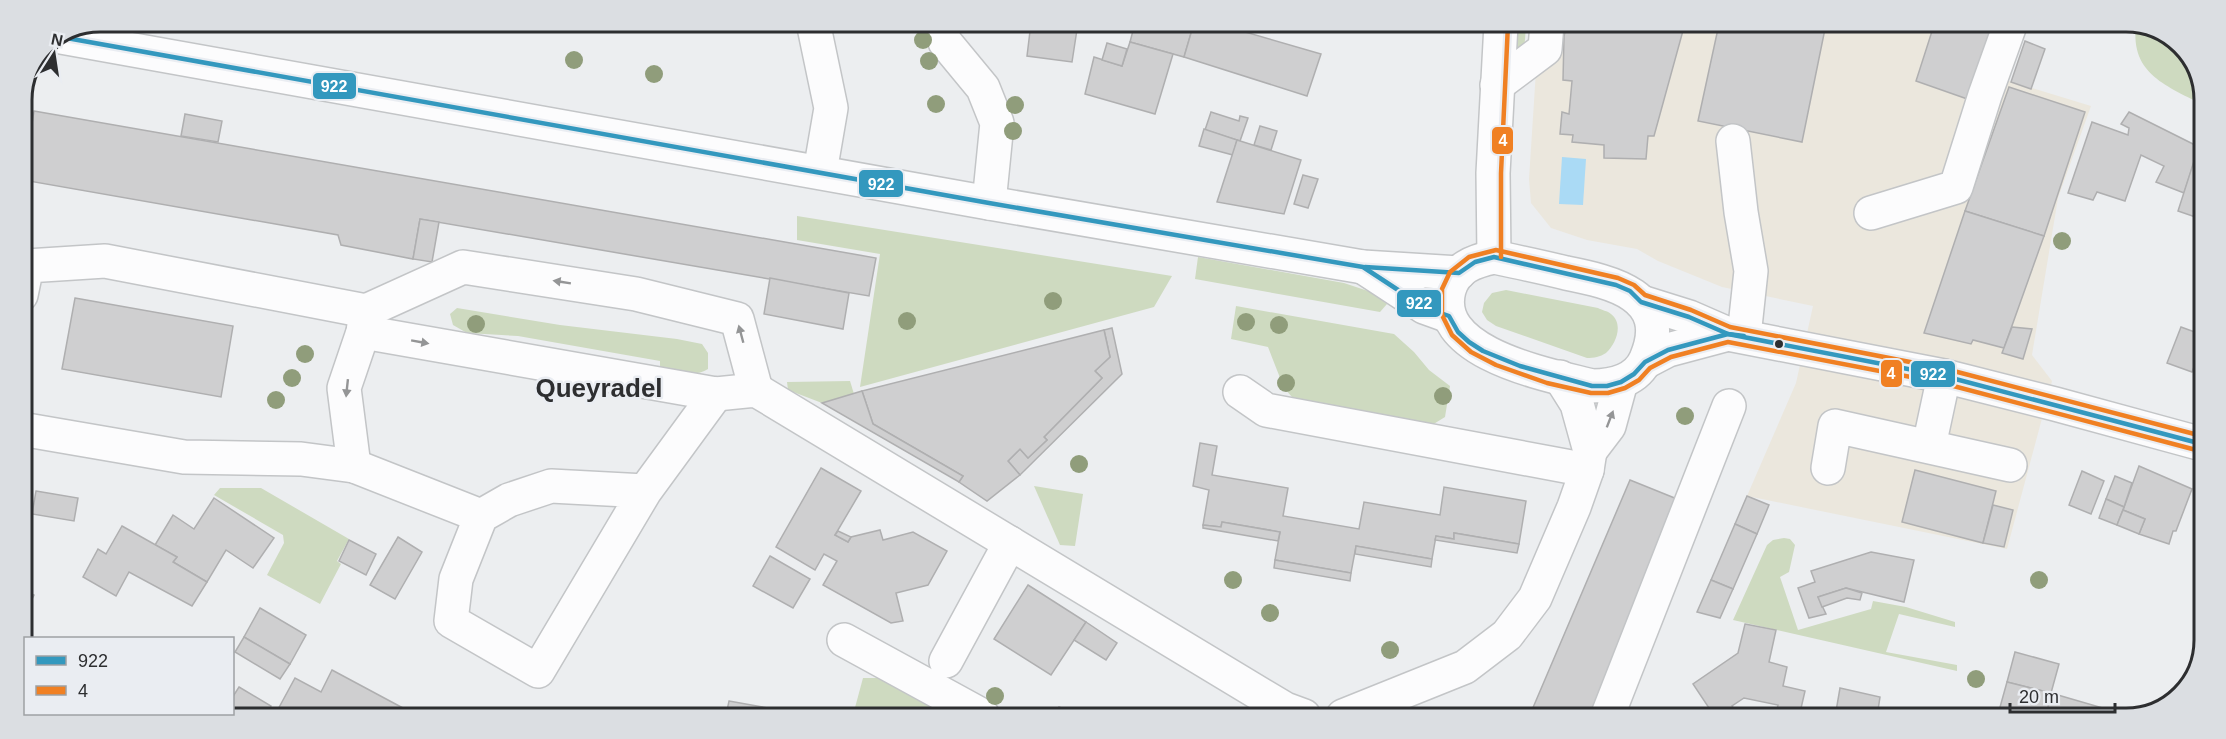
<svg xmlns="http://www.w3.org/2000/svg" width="2226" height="739" font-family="Arial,sans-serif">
<rect width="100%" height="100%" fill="#eceef0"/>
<polygon fill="#ebe7dd" points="1539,24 2029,25 2003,79 2091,106 2058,198 2032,355 2052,381 2007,549 1747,496 1796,383 1813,306 1722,287 1658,261 1637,249 1587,240 1551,228 1531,203 1529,179"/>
<g fill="#cedac0">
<polygon points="1517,24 1526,24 1524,55 1515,54"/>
<path d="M 2136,25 L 2152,25 L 2189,51 L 2205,94 L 2205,106 C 2168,86 2130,75 2136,25 Z"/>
<polygon points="797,216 1172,276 1154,307 860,387 880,254 797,240"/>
<polygon points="1198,257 1344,283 1371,292 1387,304 1380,312 1195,279"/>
<path d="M 1506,290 L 1598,308 C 1601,310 1608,311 1611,314 C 1624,324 1616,344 1606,353 C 1600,357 1594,358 1587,358 L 1496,326 L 1487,320 L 1482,312 L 1484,303 L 1492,293 Z"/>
<polygon points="1236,306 1394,334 1414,352 1429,370 1450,386 1445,417 1432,425 1349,413 1292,397 1284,388 1268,347 1231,339"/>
<path d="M 457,308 L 560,325 L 677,339 L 702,344 L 708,353 L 708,369 C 695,378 675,371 660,368 L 660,361 L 518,336 L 467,333 L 453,325 L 450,314 Z"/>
<polygon points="850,381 854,394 822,403 788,390 787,382"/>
<polygon points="1034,486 1083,494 1075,546 1060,545"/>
<polygon points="220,488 261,488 349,539 337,561 341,564 320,604 267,575 284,543 283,535 214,495"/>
<polygon points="1784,538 1790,539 1795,545 1789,572 1780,577 1798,630 1871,609 1873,601 1906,607 1955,622 1955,627 1899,614 1886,652 1957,665 1957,671 1733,620 1767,545 1773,540"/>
<polygon points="863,678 878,678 964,716 853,715"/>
</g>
<polygon fill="#aadaf5" points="1562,157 1586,159 1583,205 1559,204"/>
<g fill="#cfcfd0" stroke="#afafb0" stroke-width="1.5">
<polygon points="1031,23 1078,23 1072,62 1027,56"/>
<polygon points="1135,23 1194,23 1184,57 1130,42"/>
<polygon points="1194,23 1214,23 1321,54 1307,96 1184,57"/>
<polygon points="1567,24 1652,24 1652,26 1684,27 1654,136 1648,136 1646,159 1604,158 1604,145 1572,142 1573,135 1560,134 1562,112 1569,114 1572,81 1563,80 1564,36"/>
<polygon points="1719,24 1826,24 1802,142 1698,121"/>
<polygon points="1934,25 2000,25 1973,101 1916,81"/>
<polygon points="2025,41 2045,49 2031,89 2011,82"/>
<polygon points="1130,42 1173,54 1155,114 1085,94 1094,57 1122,66"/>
<polygon points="1107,43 1127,49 1122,66 1102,60"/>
<polygon points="2009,87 2085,112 2044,236 1965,211"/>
<polygon points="34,111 876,258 869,296 420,219 413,259 341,245 338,235 23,180"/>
<polygon points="1211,112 1239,121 1240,116 1248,118 1240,141 1205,130"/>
<polygon points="2129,112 2199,147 2184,193 2156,182 2164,166 2141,155 2125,201 2097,192 2093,200 2068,193 2092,122 2128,135 2129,128 2121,124"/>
<polygon points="185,114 222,121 218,142 181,136"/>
<polygon points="1260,126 1277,131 1271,150 1254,145"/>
<polygon points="1204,129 1237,140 1233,155 1199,146"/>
<polygon points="1237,140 1301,160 1284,214 1217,202"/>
<polygon points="2194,161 2204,166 2204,220 2178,211"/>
<polygon points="1303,175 1318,179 1308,208 1294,204"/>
<polygon points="1965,211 2044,236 2004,348 1973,340 1971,344 1924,333"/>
<polygon points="420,219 439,222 432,262 413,259"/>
<polygon points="770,278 849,293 843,329 764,314"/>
<polygon points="75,298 233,326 221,397 62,369"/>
<polygon points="2012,327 2032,329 2023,359 2002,353"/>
<polygon points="2181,327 2203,335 2203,343 2192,372 2167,363"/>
<polygon points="1112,328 1122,374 1020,475 1008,461 1020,449 1028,458 1047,440 1044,437 1102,378 1095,371 1110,357 1104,330"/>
<polygon points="1104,330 1110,357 1095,371 1102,378 1044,437 1047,440 1028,458 1020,449 1008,461 1020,475 987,501 959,482 963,476 873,424 862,391"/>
<polygon points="862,391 873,424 963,476 959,482 822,403"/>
<polygon points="1200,443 1217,446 1212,475 1288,488 1283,516 1359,529 1364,502 1440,515 1444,487 1526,501 1519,544 1454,533 1454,539 1436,536 1432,559 1356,546 1351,573 1275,560 1280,532 1222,522 1221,527 1203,525 1209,490 1193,486"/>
<polygon points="2139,466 2192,489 2176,531 2173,531 2169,544 2139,534 2145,519 2123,510"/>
<polygon points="821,468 861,491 835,535 848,542 851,537 880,530 883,540 913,532 947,551 928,585 896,593 903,621 891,623 823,585 837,561 824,554 815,570 776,547"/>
<polygon points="1915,470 1996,491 1983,543 1902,522"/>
<polygon points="2082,471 2104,481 2091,514 2069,505"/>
<polygon points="2115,476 2132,483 2124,507 2106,499"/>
<polygon points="1630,480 1682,501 1590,717 1529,717"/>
<polygon points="36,491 78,498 74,521 32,514"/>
<polygon points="1747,496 1769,505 1757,534 1735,524"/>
<polygon points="214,498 274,538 253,568 226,550 207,582 173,562 177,557 155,545 173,515 194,529"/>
<polygon points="2106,499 2124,507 2117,525 2099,518"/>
<polygon points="1993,505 2013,510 2004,547 1983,543"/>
<polygon points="2123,510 2145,519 2139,534 2117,525"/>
<polygon points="1222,522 1280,532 1278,541 1203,528 1203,525 1221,527"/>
<polygon points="1735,524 1757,534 1733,589 1711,580"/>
<polygon points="122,526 177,557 173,562 207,582 192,606 129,572 116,596 83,577 98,549 106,554"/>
<polygon points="838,531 851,537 848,542 835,535"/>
<polygon points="1454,533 1519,544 1517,553 1435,540 1436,536 1454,539"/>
<polygon points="398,537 422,552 395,599 370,585"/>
<polygon points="349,540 376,554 366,575 339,561"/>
<polygon points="1356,546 1432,559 1431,567 1355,554"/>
<polygon points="1871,552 1914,560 1904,602 1846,588 1818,597 1826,614 1809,618 1798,588 1815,582 1811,571"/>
<polygon points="770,556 810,579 793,608 753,586"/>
<polygon points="1275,560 1351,573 1350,581 1274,568"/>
<polygon points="1711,580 1733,589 1720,618 1697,612"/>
<polygon points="1028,585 1086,622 1051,675 994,639"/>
<polygon points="1846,588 1862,593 1860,600 1847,598 1822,607 1818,597"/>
<polygon points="21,589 34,595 23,617 21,616"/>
<polygon points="260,608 306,635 290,664 244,637"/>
<polygon points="1086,622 1117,643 1106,660 1074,640"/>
<polygon points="1745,624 1776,630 1769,662 1787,667 1783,686 1805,691 1799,717 1776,714 1778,705 1744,698 1732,706 1735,710 1724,717 1715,717 1693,684 1738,653"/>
<polygon points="244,637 290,664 280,679 235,652"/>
<polygon points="2015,652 2059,664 2051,693 2007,682"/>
<polygon points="332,670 416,715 276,713 295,678 321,692"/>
<polygon points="2007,682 2051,693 2046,718 1997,718"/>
<polygon points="239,687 271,706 267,714 224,714 232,714 232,698"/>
<polygon points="1840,688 1880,697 1878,710 1887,713 1885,718 1835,717"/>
<polygon points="2051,693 2113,711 2111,718 2046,718"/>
<polygon points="729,701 807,715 726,715"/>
<polygon points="1059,707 1079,715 1078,716 1055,716"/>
<polygon points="2113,711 2131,717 2111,718"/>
</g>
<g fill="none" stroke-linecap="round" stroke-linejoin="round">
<g stroke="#c3c5c7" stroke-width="36">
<g id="minor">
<polyline points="813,22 831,108 820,172"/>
<polyline points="939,23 945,42 983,88 997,123 989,203"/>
<polyline points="1497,85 1545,49 1547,24"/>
<polyline points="1733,141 1741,212 1751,271 1744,336"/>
<polyline points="1871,213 1956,187 1985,95 2010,25"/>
<polyline points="1494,257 1493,173 1501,24"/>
<polyline points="21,295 27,266 105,261 366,311 463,267 636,294 737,319 756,390"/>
<polyline points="363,332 716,394 756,390 1285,709 1304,716"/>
<polyline points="1240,392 1266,410 1587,470"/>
<polyline points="21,429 184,457 301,459 354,466 481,516"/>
<polyline points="1929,446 1944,376"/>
<polyline points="1590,451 1609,426 1621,382"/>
<polyline points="354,466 344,388 363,332 366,311"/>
<polyline points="1828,468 1835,426 2010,465"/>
<polyline points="645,491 538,671 451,621 456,579 481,516 509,500 551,486 645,491 716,394"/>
<polyline points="844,640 983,716"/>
<polyline points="946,661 1010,543"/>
<polyline points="1343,716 1465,667 1507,635 1535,598 1574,507 1587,470 1590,451 1577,404 1560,377"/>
<polyline points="1607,717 1729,406"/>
</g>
</g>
<g stroke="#c3c5c7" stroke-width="36">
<g id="major">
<polyline points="61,37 989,203 1363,267 1459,273"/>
<path d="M 1494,257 C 1518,262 1542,267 1566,273 C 1611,282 1673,295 1646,359 C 1637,380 1613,386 1592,386 C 1550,375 1432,354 1449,290 C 1455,268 1474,261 1494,257 Z"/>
<polyline points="1363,267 1424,307 1449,316"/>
<polyline points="1641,302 1689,317 1728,334 1944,376 2055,404 2202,444"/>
<polyline points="1645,362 1668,350 1728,334"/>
</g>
</g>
<use href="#minor" stroke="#fcfcfd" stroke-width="33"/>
<use href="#major" stroke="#fcfcfd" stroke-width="33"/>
<g stroke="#eaedf2" stroke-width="9">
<g id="bus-1">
<polyline points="61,37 989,203 1363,267 1424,307 1449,316 1458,332 1469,342 1483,351 1520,366 1592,386 1607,386 1621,382 1634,374 1645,362 1668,350 1728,334 1944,376 2202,444"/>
<polyline points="1365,267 1459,273 1475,262 1494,257 1616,285 1630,291 1641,302 1689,317 1728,334 1744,336"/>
</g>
</g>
<g stroke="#eaedf2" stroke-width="9">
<g id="bus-2">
<polyline points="1501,257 1501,173 1508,24"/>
<polyline points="2200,451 1942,383 1728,342 1671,357 1650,368 1639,380 1625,388 1608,393 1591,393 1547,383 1496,365 1471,352 1452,335 1442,315 1442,289 1450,272 1469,257 1496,250 1618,278 1634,285 1645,295 1691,310 1730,327 1946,369 2202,436"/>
</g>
</g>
<use href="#bus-1" stroke="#3398be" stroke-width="4.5"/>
<use href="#bus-2" stroke="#f08023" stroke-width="4.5"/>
</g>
<g fill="#909d7b">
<circle cx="923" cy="40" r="9"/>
<circle cx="574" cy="60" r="9"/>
<circle cx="929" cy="61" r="9"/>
<circle cx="654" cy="74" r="9"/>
<circle cx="936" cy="104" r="9"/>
<circle cx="1015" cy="105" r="9"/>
<circle cx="1013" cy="131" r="9"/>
<circle cx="2062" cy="241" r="9"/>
<circle cx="1053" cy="301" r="9"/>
<circle cx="907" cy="321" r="9"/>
<circle cx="1246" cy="322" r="9"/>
<circle cx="476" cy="324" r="9"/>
<circle cx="1279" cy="325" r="9"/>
<circle cx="305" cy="354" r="9"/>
<circle cx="292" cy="378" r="9"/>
<circle cx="1286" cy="383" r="9"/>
<circle cx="1443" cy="396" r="9"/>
<circle cx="276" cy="400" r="9"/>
<circle cx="1685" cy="416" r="9"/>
<circle cx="1079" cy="464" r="9"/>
<circle cx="1233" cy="580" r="9"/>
<circle cx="2039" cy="580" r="9"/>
<circle cx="1270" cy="613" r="9"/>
<circle cx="1390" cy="650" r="9"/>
<circle cx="1976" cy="679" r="9"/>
<circle cx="995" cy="696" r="9"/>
</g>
<defs><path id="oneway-solid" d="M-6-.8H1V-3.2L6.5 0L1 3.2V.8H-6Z" transform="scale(1.5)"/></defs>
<g fill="#949596">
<use href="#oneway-solid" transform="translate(562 282) rotate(-171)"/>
<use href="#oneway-solid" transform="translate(741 334) rotate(-105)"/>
<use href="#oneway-solid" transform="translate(420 342) rotate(10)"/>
<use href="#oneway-solid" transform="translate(347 388) rotate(96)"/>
<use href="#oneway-solid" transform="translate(1610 419) rotate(-69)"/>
</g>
<circle fill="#2d2e30" stroke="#eaedf2" stroke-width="2" cx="1779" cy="344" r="5"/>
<g text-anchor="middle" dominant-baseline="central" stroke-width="5" stroke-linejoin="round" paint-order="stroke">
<g font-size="26" font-weight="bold" fill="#2d2e30" stroke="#eaedf2">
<text x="599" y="388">Queyradel</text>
</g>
</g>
<path d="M0 0H2226V739H0ZM100 32H2126A68 68 0 0 1 2194 100V640A68 68 0 0 1 2126 708H100A68 68 0 0 1 32 640V100A68 68 0 0 1 100 32Z" fill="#dbdee2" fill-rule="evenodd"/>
<path fill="none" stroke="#2d2e30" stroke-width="3" d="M100 32H2126A68 68 0 0 1 2194 100V640A68 68 0 0 1 2126 708H100A68 68 0 0 1 32 640V100A68 68 0 0 1 100 32Z"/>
<g stroke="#eaedf2" stroke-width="2">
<rect x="312" y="72" width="45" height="28" rx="6" fill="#3398be"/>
<rect x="1491" y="126" width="23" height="29" rx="6" fill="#f08023"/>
<rect x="858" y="169" width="46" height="29" rx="6" fill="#3398be"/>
<rect x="1396" y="289" width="46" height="29" rx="6" fill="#3398be"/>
<rect x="1880" y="359" width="23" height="29" rx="6" fill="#f08023"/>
<rect x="1910" y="360" width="46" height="28" rx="6" fill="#3398be"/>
</g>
<g font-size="16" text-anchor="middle" font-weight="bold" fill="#fff">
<text x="334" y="92">922</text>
<text x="1503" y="146">4</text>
<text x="881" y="190">922</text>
<text x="1419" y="309">922</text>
<text x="1891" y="379">4</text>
<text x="1933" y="380">922</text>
</g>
<rect x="24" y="637" width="210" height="78" fill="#eaedf2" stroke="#9ea1a4" stroke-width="1.5"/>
<rect x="36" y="656" width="30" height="9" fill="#3398be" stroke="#9ea1a4" stroke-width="1.5"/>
<text x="78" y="667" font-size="18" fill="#2d2e30">922</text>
<rect x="36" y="686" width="30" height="9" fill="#f08023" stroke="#9ea1a4" stroke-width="1.5"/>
<text x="78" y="697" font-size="18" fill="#2d2e30">4</text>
<g transform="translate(54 54) rotate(12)" stroke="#eaedf2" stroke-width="4.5" paint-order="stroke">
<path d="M0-4.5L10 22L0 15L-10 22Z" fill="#2d2e30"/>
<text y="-9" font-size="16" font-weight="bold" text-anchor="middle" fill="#2d2e30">N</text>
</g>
<path d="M2010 703v9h105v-9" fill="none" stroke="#2d2e30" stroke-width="3"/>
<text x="2019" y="703" font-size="18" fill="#2d2e30" stroke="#eaedf2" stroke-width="4.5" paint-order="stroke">20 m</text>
</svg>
